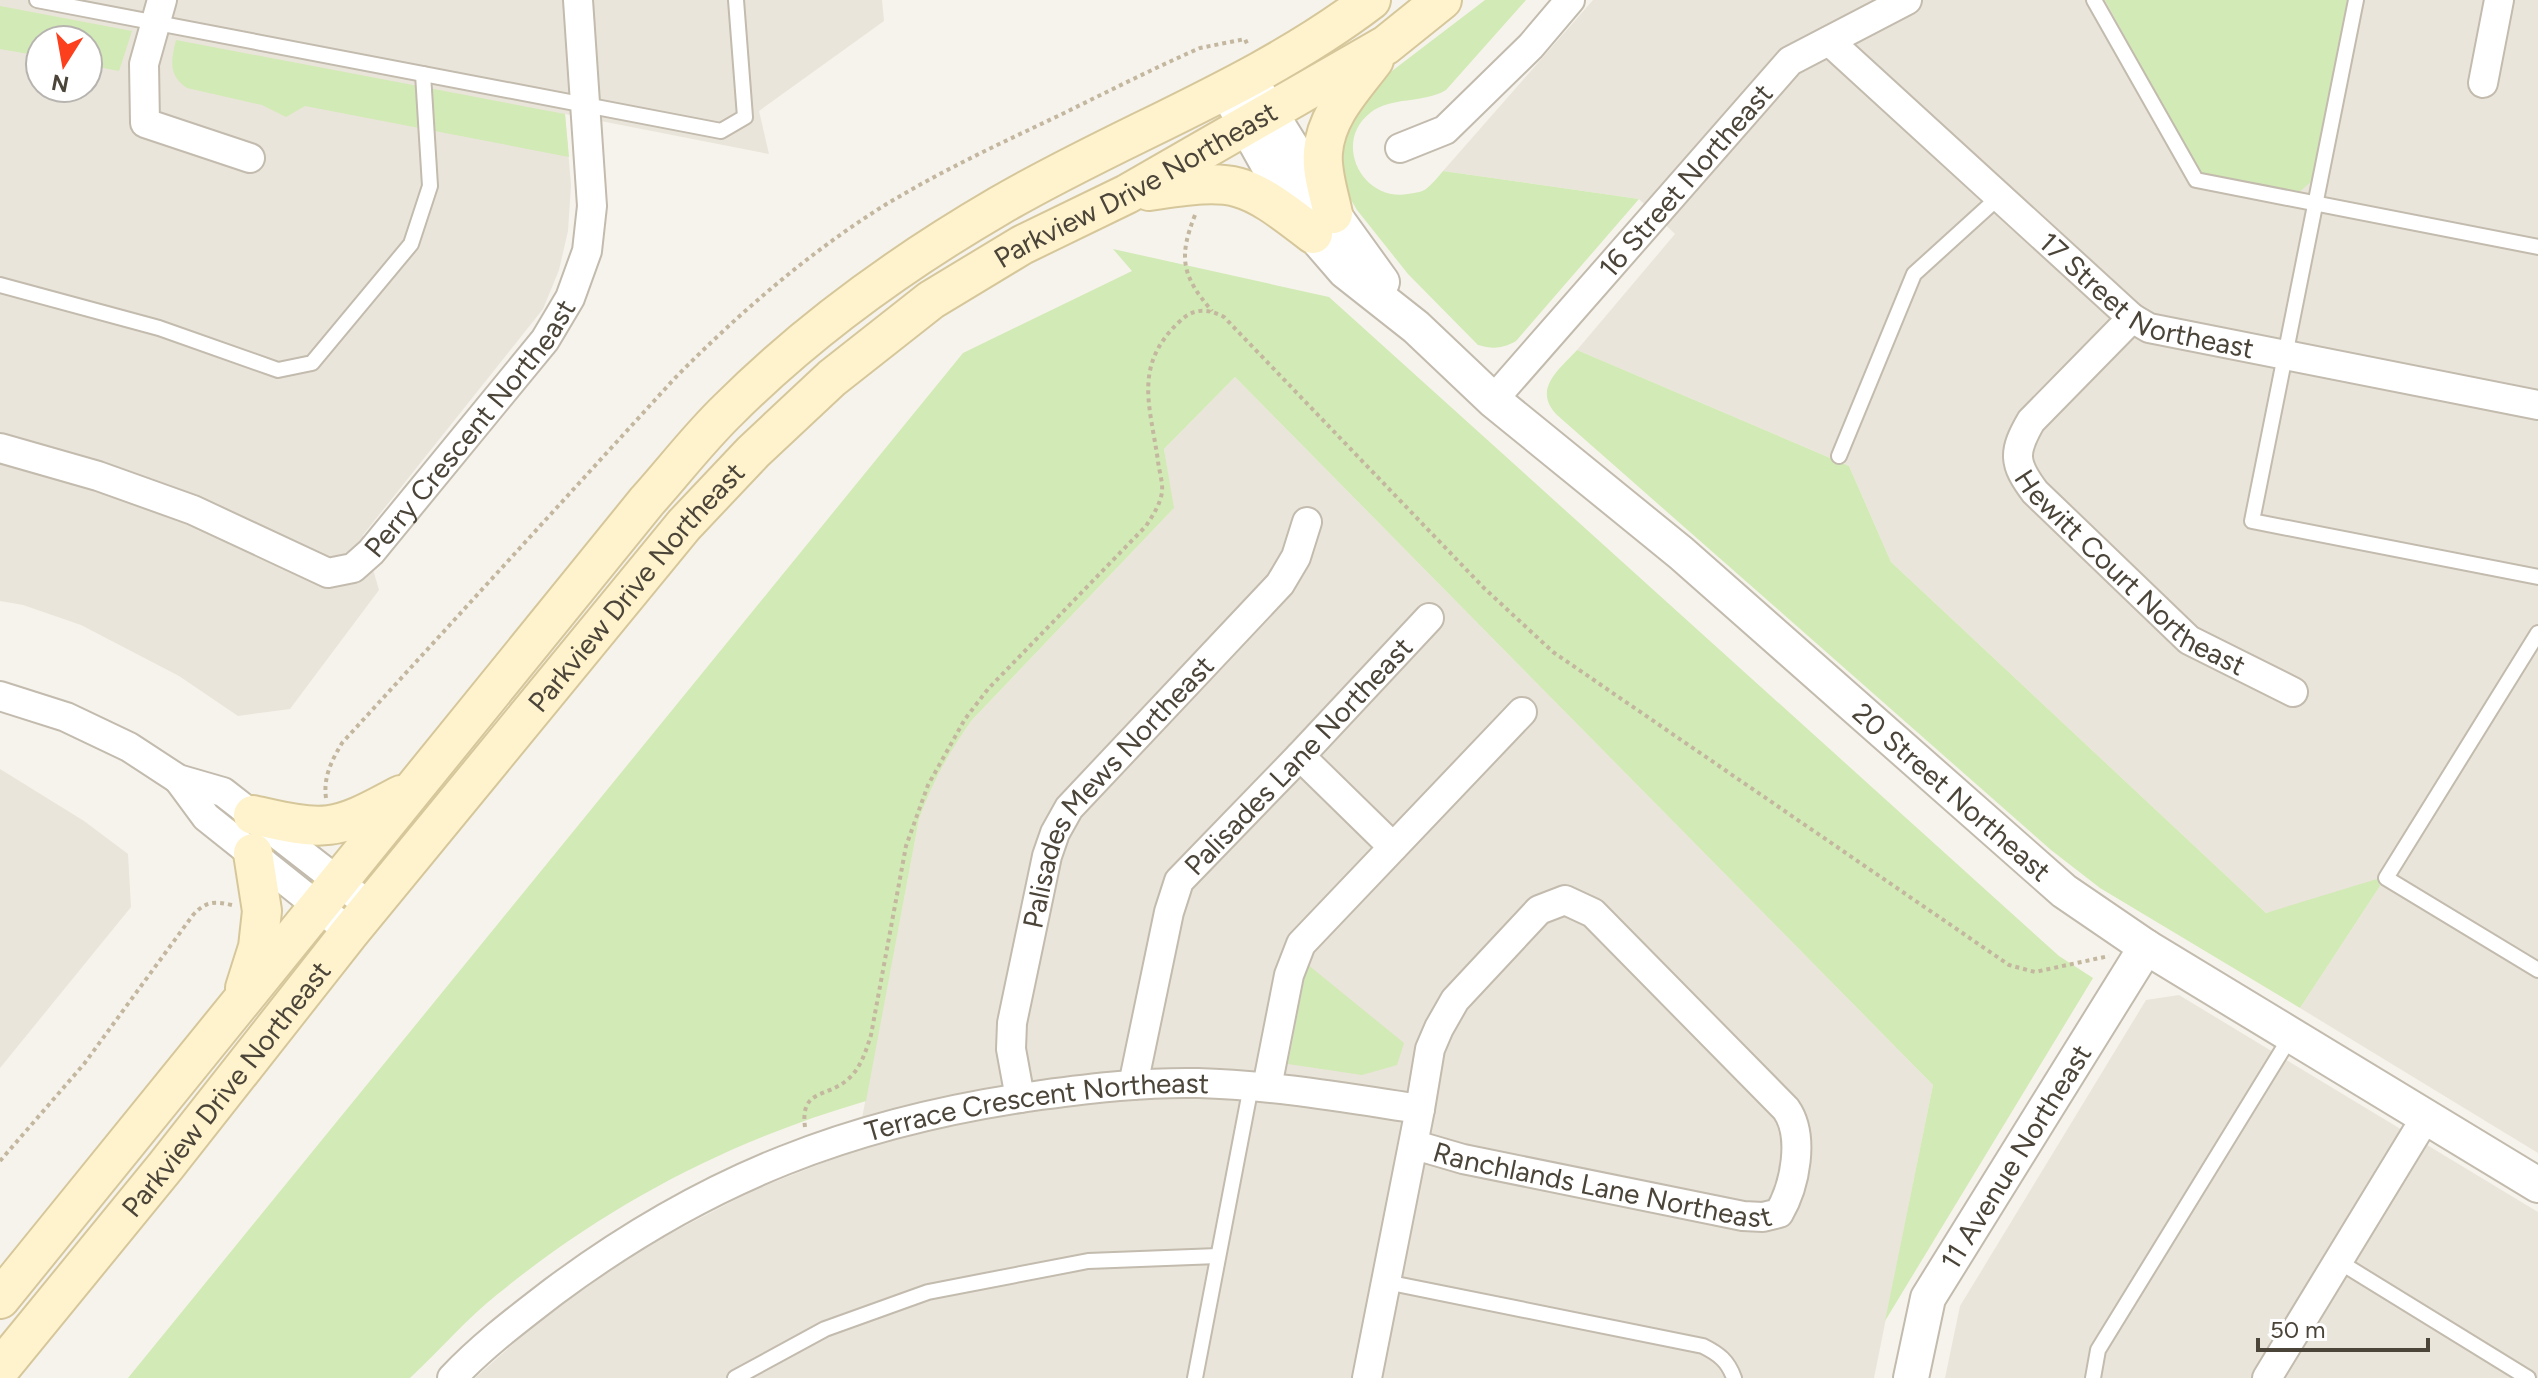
<svg xmlns="http://www.w3.org/2000/svg" width="2538" height="1378" font-family="Figtree,sans-serif">
<rect width="100%" height="100%" fill="#f6f3ec"/>
<g fill="#eae5da" fill-rule="evenodd">
<path d="M 0,0 L 882,0 L 884,21 L 759,111 L 769,154 L 565,114 L 571,185 L 568,231 L 559,270 L 543,309 L 363,535 L 379,590 L 290,709 L 238,716 L 179,676 L 81,625 L 23,605 L 0,601 ZM 40,40 L 88,40 L 88,88 L 40,88 Z"/>
<polygon points="1593,0 2538,0 2538,1153 2300,1008 2380,886 2266,913 1891,562 1849,466 1577,350 1675,234 1639,199 1443,171"/>
<polygon points="1235,377 1933,1085 1874,1378 475,1378 532,1327 635,1252 754,1190 856,1150 919,819 930,786 946,757 972,720 1173,509 1164,449"/>
<polygon points="0,769 84,821 128,854 131,907 0,1068"/>
<polygon points="2179,995 2538,1212 2538,1378 1945,1378 1960,1306 2146,1000"/>
</g>
<g fill="#d2eab5">
<path d="M 1485,0 L 1526,0 L 1446,90 C 1423,104 1391,96 1370,113 C 1332,143 1363,202 1408,194 C 1414,193 1422,192 1426,189 C 1432,184 1438,177 1443,171 L 1639,199 L 1516,341 C 1502,349 1492,349 1478,345 L 1408,274 L 1357,210 L 1339,180 L 1337,131 L 1367,90 Z"/>
<polygon points="2105,0 2347,0 2313,180 2297,194 2199,173"/>
<polygon points="0,6 132,31 119,71 88,65 88,40 40,40 40,56 0,49"/>
<path d="M 176,40 L 565,114 L 569,157 L 305,106 L 286,117 L 262,105 L 187,88 C 168,76 171,60 176,40 Z"/>
<path d="M 1113,249 L 1329,297 L 2059,956 L 2093,978 L 1885,1321 L 1933,1085 L 1235,377 L 1164,449 L 1174,508 L 972,720 C 949,752 932,782 919,819 L 866,1101 C 729,1141 610,1203 499,1293 C 467,1318 440,1350 410,1378 L 128,1378 L 963,353 L 1132,271 Z"/>
<path d="M 1577,350 L 1849,466 L 1891,562 L 2266,913 L 2377,879 L 2380,886 L 2300,1008 L 2100,888 L 2051,850 L 1557,415 C 1532,389 1559,370 1577,350 Z"/>
<polygon points="1307,964 1404,1043 1397,1065 1362,1075 1288,1064"/>
</g>
<g fill="none" stroke-linecap="round" stroke-linejoin="round">
<g stroke="#c2bbae" stroke-width="18">
<g id="service">
<polyline points="37,0 721,131 745,117 736,0"/>
<polyline points="2094,0 2196,180 2538,247"/>
<polyline points="2356,0 2252,521 2538,577"/>
<polyline points="0,285 159,328 278,370 312,363 411,244 430,186 423,74"/>
<polyline points="1839,456 1914,274 2000,196"/>
<polyline points="2538,633 2386,878 2538,970"/>
<polyline points="2338,1261 2528,1378"/>
<path d="M 1386,1282 L 1703,1346 C 1719,1354 1728,1361 1734,1378"/>
<polyline points="735,1378 825,1329 928,1292 1088,1261 1218,1256"/>
<polyline points="1195,1378 1251,1086"/>
<polyline points="2093,1378 2098,1350 2291,1036"/>
</g>
</g>
<g stroke="#c2bbae" stroke-width="32">
<g id="minor">
<polyline points="162,0 144,64 145,123 250,158"/>
<path id="s1" d="M 1829,41 L 2132,318 L 2149,328 L 2538,405"/>
<polyline points="2483,83 2499,0"/>
<polyline points="1400,148 1445,130 1531,46 1570,0"/>
<path id="s2" d="M 2132,318 L 2031,421 C 2013,452 2013,463 2035,492 L 2189,640 L 2293,692"/>
<path id="s3" d="M 1493,400 L 1790,61 L 1907,0"/>
<path id="s4" d="M 0,448 L 98,476 L 193,510 L 328,573 L 353,568 L 371,552 L 545,340 L 570,298 L 587,251 L 592,206 L 578,0"/>
<polyline points="0,696 66,717 129,747 178,779 223,792 371,907"/>
<polyline points="1300,756 1393,847"/>
<polyline points="178,779 206,817 350,932"/>
<path id="s5" d="M 1133,1085 L 1169,912 L 1179,881 L 1300,756 L 1429,618"/>
<polyline points="1267,1087 1289,975 1301,944 1522,712"/>
<path id="s6" d="M 1020,1098 L 1011,1049 L 1012,1023 L 1047,856 L 1055,833 L 1069,808 L 1280,584 L 1296,557 L 1307,522"/>
<path id="s7" d="M 1415,1145 L 1463,1159 L 1743,1216 L 1763,1217 L 1779,1213 C 1795,1186 1805,1136 1786,1109 L 1593,913 L 1565,900 L 1539,910 L 1455,1000 L 1439,1028 L 1430,1049 L 1420,1109"/>
<path id="s8" d="M 452,1378 C 482,1346 518,1319 553,1292 C 706,1178 853,1121 1041,1095 C 1093,1088 1145,1082 1198,1083 C 1272,1085 1346,1098 1420,1109 L 1367,1378"/>
<polyline points="2267,1378 2426,1117"/>
</g>
</g>
<g stroke="#c2bbae" stroke-width="38">
<g id="tertiary">
<polyline points="1249,79 1333,214 1382,282"/>
<path id="s9" d="M 1227,91 L 1280,186 L 1313,234 L 1345,271 L 1416,327 L 1493,400 L 1681,553 L 2064,891 L 2146,947 L 2538,1185"/>
<path id="s10" d="M 1911,1378 L 1928,1298 L 2146,947"/>
</g>
</g>
<g stroke="#d6c79b" stroke-width="42">
<g id="secondary">
<path d="M 1149,191 C 1237,178 1243,180 1313,234"/>
<path d="M 1333,214 C 1329,194 1321,172 1323,152 C 1326,115 1353,88 1374,60"/>
<path d="M 253,815 C 276,820 305,828 329,825 C 354,822 379,806 401,795"/>
<polyline points="245,988 258,947 262,911 253,853"/>
<path d="M 0,1299 L 647,501 C 674,471 699,438 728,410 C 807,331 903,262 999,206 C 1122,134 1257,87 1371,0"/>
<path id="s11" d="M 0,1369 L 165,1167 L 350,932 L 684,525 L 753,452 L 832,378 L 931,300 L 1022,245 L 1127,194 L 1386,45 L 1442,0"/>
</g>
</g>
<g stroke="#c4b79f" stroke-width="4" stroke-dasharray="4 4" stroke-linecap="butt">
<path d="M 1195,215 C 1178,258 1182,276 1212,311"/>
<path d="M 326,798 C 323,777 332,760 342,743 L 675,378 C 738,314 808,253 885,205 C 941,171 999,144 1058,116 C 1105,93 1152,69 1200,48 L 1245,39 L 1248,46"/>
<path d="M 805,1127 C 800,1089 826,1098 847,1080 C 860,1070 866,1051 871,1035 L 906,846 L 928,785 L 965,719 L 988,689 L 1146,526 C 1153,515 1160,505 1162,492 C 1163,482 1159,471 1158,461 C 1150,405 1133,366 1179,322 C 1193,308 1207,308 1224,317 L 1484,588 L 1553,652 L 2009,965 L 2035,972 L 2109,956"/>
<path d="M 0,1161 L 84,1064 L 193,915 C 206,901 214,901 232,905"/>
</g>
<use href="#service" stroke="#fff" stroke-width="14"/>
<use href="#minor" stroke="#fff" stroke-width="28"/>
<use href="#tertiary" stroke="#fff" stroke-width="34"/>
<use href="#secondary" stroke="#fff3cd" stroke-width="38"/>
</g>
<g text-anchor="middle" dominant-baseline="central" stroke-width="6" stroke-linejoin="round" paint-order="stroke">
<g font-size="28" fill="#4b4439" stroke="#fff">
<text stroke="none"><textPath href="#s3" startOffset="292">16 Street Northeast</textPath></text>
<text stroke="none"><textPath href="#s11" startOffset="1656">Parkview Drive Northeast</textPath></text>
<text stroke="none"><textPath href="#s1" startOffset="414">17 Street Northeast</textPath></text>
<text stroke="none"><textPath href="#s4" startOffset="560">Perry Crescent Northeast</textPath></text>
<text stroke="none"><textPath href="#s2" startOffset="348">Hewitt Court Northeast</textPath></text>
<text stroke="none"><textPath href="#s11" startOffset="1008">Parkview Drive Northeast</textPath></text>
<text stroke="none"><textPath href="#s5" startOffset="382">Palisades Lane Northeast</textPath></text>
<text stroke="none"><textPath href="#s9" startOffset="1016">20 Street Northeast</textPath></text>
<text stroke="none"><textPath href="#s6" startOffset="338">Palisades Mews Northeast</textPath></text>
<text stroke="none"><textPath href="#s11" startOffset="360">Parkview Drive Northeast</textPath></text>
<text stroke="none"><textPath href="#s8" startOffset="660">Terrace Crescent Northeast</textPath></text>
<text stroke="none"><textPath href="#s10" startOffset="248">11 Avenue Northeast</textPath></text>
<text stroke="none"><textPath href="#s7" startOffset="192">Ranchlands Lane Northeast</textPath></text>
</g>
</g>
<g transform="translate(64 64) rotate(191)"><circle r="38" fill="#ffffff" stroke="#b7b4b0" stroke-width="2"/>
<path d="M0-6L14 30L0 20L-14 30Z" fill="#fc3f1d"/>
<text y="-12" font-size="22" font-weight="bold" text-anchor="middle" fill="#4b4439">N</text>
</g>
<path d="M2258 1338v12h170v-12" fill="none" stroke="#4b4439" stroke-width="4"/>
<text x="2270" y="1338" font-size="24" fill="#4b4439" stroke="#ffffff" stroke-width="6" paint-order="stroke">50 m</text>
</svg>
